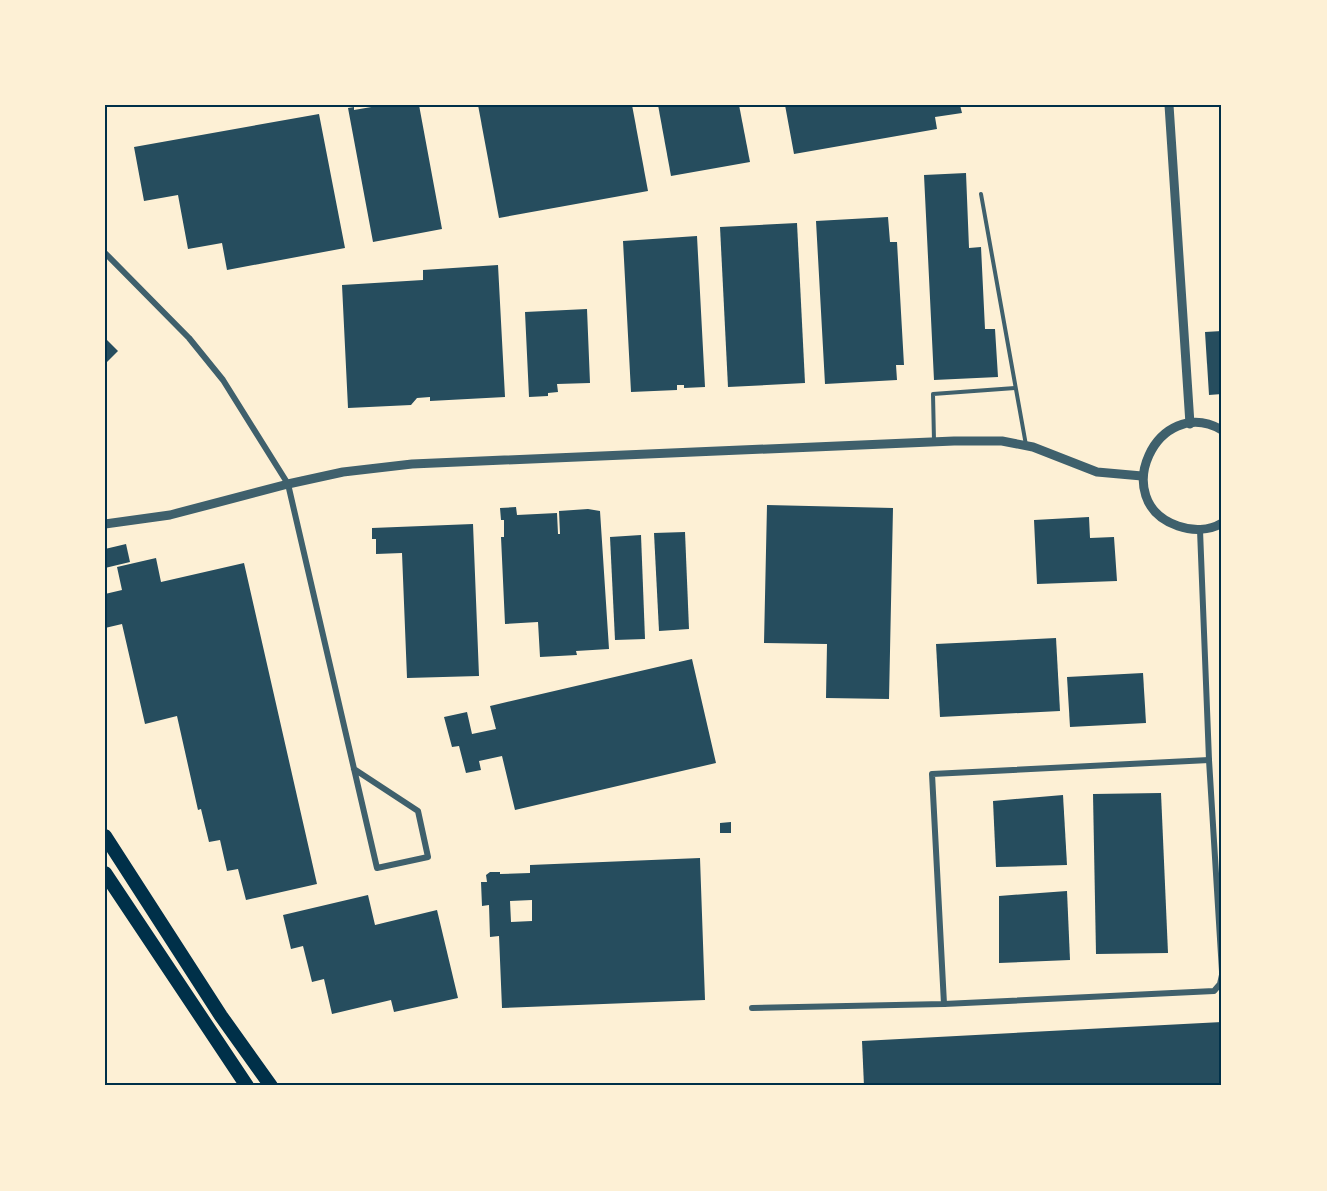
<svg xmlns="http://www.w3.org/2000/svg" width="1327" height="1191" font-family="Manrope,sans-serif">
<rect width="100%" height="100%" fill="#fdf0d5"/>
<g fill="#264d5e" fill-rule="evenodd">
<polygon points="383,105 393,105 393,107 419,105 442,229 373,242 348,108 354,107 354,110"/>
<polygon points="478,105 632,105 648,191 499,218"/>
<polygon points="658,105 739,105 750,162 671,176"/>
<polygon points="785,105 960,105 962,113 935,117 937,129 794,154"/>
<polygon points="319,114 345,248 227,270 222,243 188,249 178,195 144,201 134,147"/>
<polygon points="966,173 969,248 981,247 985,329 995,329 998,377 934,380 924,175"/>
<polygon points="888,217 890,242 897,242 904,365 896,365 897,380 825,384 816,221"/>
<polygon points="797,223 805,383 728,387 720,227"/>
<polygon points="697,236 705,387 684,388 684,385 677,385 677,390 631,392 623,241"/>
<polygon points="498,265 505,397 430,401 430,397 417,398 411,405 348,408 342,285 423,280 423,270"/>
<polygon points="587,309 590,383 557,384 558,392 548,393 548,396 529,397 525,312"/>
<polygon points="1222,331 1222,394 1209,395 1205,332"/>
<polygon points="105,338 118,351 105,364"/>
<polygon points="767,505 893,508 889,699 826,698 827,644 764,643"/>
<polygon points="516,507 517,515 557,513 558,534 560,534 559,511 588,509 600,511 609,649 576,651 577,655 540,657 538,622 505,624 501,537 504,537 504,520 501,520 500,508"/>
<polygon points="1089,517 1090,538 1114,537 1117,581 1037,584 1034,520"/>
<polygon points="473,524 479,676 407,678 402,553 376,554 376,539 372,539 372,528"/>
<polygon points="685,532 689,629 659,631 654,533"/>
<polygon points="641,535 645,639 615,640 610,537"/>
<polygon points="126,544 130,562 105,568 105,549"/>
<polygon points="156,558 161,582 244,563 317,884 246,900 238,869 227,871 220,840 209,842 201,809 198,810 177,716 145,724 122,624 105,628 105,594 122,590 117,567"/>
<polygon points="1056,638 1060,711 940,717 936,644"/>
<polygon points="692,659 716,763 515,810 502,756 479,761 481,770 466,773 459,746 452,747 444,717 467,712 472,734 496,729 490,706"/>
<polygon points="1143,673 1146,723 1070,727 1067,677"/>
<polygon points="1161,793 1168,953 1096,954 1093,794"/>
<polygon points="1063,795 1067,865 996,867 993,801"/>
<polygon points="731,822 731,833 720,833 720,823"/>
<path d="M 700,858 L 705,1000 L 502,1008 L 499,936 L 490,937 L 489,905 L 482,906 L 481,882 L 487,882 L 486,875 L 490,872 L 500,872 L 500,874 L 530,873 L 530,865 ZM 532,900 L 532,921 L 511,922 L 510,901 Z"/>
<polygon points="1067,891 1070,960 999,963 999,896"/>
<polygon points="368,895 375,925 437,910 458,998 394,1012 391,1000 332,1014 324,979 312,982 303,946 291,949 283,915"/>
<polygon points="1222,1022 1222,1086 864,1086 862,1041"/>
</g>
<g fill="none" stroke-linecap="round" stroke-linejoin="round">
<g stroke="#3f606c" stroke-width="4">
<polyline points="981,194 1026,445"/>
<polyline points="934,441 933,394 1015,388"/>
</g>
<g stroke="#3f606c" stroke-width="6">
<polyline points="105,253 189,338 223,380 288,484 377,868 428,857 418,811 354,769"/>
<polyline points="1200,530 1209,760 1222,971"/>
<polyline points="944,1004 932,774 1209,760"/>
<polyline points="752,1008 944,1004 1214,991 1220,984 1222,975"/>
</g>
<g stroke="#3f606c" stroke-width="9">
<polyline points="1169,105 1190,424"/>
<path d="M 1222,430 C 1157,393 1107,502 1178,526 C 1192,531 1209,531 1222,523"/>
<polyline points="105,524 170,515 288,484 343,472 412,464 954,441 1002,441 1033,447 1097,472 1142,476"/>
</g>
<g stroke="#003049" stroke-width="14">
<polyline points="105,836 221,1016 271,1086"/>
<polyline points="105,873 247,1086"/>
</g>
</g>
<rect width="1327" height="1191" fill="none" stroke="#fdf0d5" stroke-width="213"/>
<rect x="106" y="106" width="1114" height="978" fill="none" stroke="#003049" stroke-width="2"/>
</svg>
